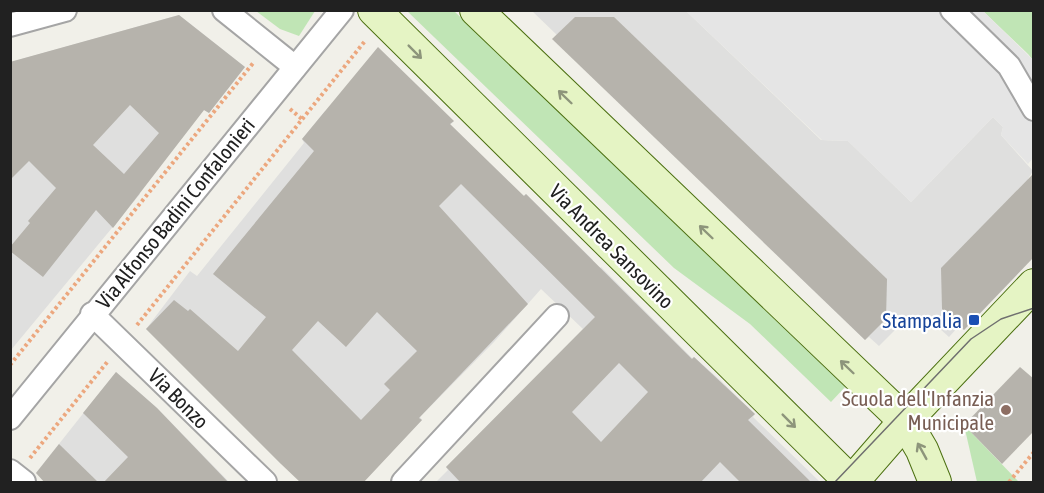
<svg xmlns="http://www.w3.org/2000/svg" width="1044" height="493" font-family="'Asap Condensed',sans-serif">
<rect width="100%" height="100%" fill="#f1f0e9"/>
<g fill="#dfdfde">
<polygon points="532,11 686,11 821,140 848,141 911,202 993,117 1003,127 1001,135 1033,171 1028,179 1033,185 1033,257 964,330 959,326 949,337 929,319 902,323 879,346 869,337 865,340 553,39 557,35"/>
<polygon points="179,15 245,67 209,113 204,110 139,192 140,194 11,350 11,62"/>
<polygon points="325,111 454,121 450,125 523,196 526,194 593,260 591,262 599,269 601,267 692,358 694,357 720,380 755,414 753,417 819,481 436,482 448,470 446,467 583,329 541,289 494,342 420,417 422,420 363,482 285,462 281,464 146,329 190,271 197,276 304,143 302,139"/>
<polygon points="116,372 157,408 229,482 45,482 36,473"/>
</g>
<g fill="#c0e5b5">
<polygon points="256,11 315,11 299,36 280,29"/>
<polygon points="407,11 454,11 845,387 831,402 750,324 674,268"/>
<polygon points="983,11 1033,11 1033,60 1028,54"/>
<polygon points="964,425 1019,482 977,482"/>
</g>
<polygon fill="#e5e5e5" points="686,11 983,11 1033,60 1033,158 1028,164 1001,135 1003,127 993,117 911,202 848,141 822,140"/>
<g fill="#b6b3ac" fill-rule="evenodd">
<path d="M 179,15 L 245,67 L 209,113 L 204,110 L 113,228 L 96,210 L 43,277 L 10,251 L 10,247 L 30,223 L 28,221 L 56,188 L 29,161 L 10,180 L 10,62 ZM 130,105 L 159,133 L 124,174 L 93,145 Z"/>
<polygon points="575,17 614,17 887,279 886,319 865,340 552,39"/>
<path d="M 378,47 L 454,121 L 450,124 L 524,196 L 526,194 L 692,359 L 694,357 L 755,414 L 748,420 L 812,483 L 741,483 L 720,462 L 700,483 L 461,483 L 446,467 L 595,317 L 461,184 L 439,206 L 528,304 L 419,418 L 422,420 L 363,483 L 301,483 L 281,464 L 146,329 L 174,300 L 188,311 L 190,309 L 238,351 L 266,317 L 213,274 L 314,151 L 302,139 ZM 377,312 L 417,351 L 384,384 L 390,390 L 361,420 L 292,350 L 318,321 L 346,347 ZM 619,363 L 648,392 L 601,442 L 572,412 Z"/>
<polygon points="1034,173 1034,257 964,330 942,309 941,268"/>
<polygon points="1020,367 1034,379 1034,431 1002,464 964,425"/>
<polygon points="116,372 157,408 229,483 103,483 128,457 83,413"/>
<polygon points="59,444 99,483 45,483 36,473"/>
</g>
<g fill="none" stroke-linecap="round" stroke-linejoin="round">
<g stroke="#a5a5a5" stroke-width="26">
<g id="street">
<polyline points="224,10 295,67"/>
<polyline points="952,10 1009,66 1034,109"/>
<polyline points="10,25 65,10"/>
<polyline points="92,314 265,482"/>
<polyline points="10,418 342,10"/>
<polyline points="10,471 24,482"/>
<polyline points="403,482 557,316"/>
</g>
</g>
<g stroke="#4c7011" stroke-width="34">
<g id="secondary">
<polyline points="374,10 851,482"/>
<polyline points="476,10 905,421 922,450 935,482"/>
<polyline points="852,482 905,421 1034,285"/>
</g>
</g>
<g stroke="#eca77e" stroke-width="4" stroke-dasharray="3 3" stroke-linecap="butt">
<polyline points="290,109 302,119"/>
<polyline points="137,325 365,41"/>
<polyline points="10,365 254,62"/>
<polyline points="30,458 108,361"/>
<polyline points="1009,482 1034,452"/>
</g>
<use href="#street" stroke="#fff" stroke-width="22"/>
<use href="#secondary" stroke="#e5f4c4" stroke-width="32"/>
<polyline stroke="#6f6f6f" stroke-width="1.5" points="835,482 971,339 1001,319 1034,308"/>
</g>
<defs><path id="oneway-shaft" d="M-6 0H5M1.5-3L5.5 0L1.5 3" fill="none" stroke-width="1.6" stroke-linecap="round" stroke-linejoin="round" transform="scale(1.5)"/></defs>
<g stroke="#8d957b">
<use href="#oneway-shaft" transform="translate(415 52) rotate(45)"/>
<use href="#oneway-shaft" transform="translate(565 97) rotate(-136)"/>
<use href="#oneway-shaft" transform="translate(706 232) rotate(-136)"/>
<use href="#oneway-shaft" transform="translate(847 367) rotate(-136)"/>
<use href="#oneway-shaft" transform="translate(789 421) rotate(45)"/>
<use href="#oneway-shaft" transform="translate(922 451) rotate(-119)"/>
</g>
<rect fill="#1a4fb4" stroke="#fff" stroke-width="2" x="968" y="314" width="12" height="12" rx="3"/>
<circle fill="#8d6e63" stroke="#fff" stroke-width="2" cx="1006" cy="410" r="6"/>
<g text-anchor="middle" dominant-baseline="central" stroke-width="4.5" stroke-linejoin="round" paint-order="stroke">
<g font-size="21" fill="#212121" stroke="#fff">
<text transform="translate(175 213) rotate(-51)">Via Alfonso Badini Confalonieri</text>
<text transform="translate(612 246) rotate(45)">Via Andrea Sansovino</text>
<text transform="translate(179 398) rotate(45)">Via Bonzo</text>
</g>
<g font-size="21" fill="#164399" stroke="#fff" text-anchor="end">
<text x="962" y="320">Stampalia</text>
</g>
<g font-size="21" fill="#785e54" stroke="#fff" text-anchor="end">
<text x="994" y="398">Scuola dell'Infanzia<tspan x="994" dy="24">Municipale</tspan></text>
</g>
</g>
<rect width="1044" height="493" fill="none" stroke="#212121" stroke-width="24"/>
</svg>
